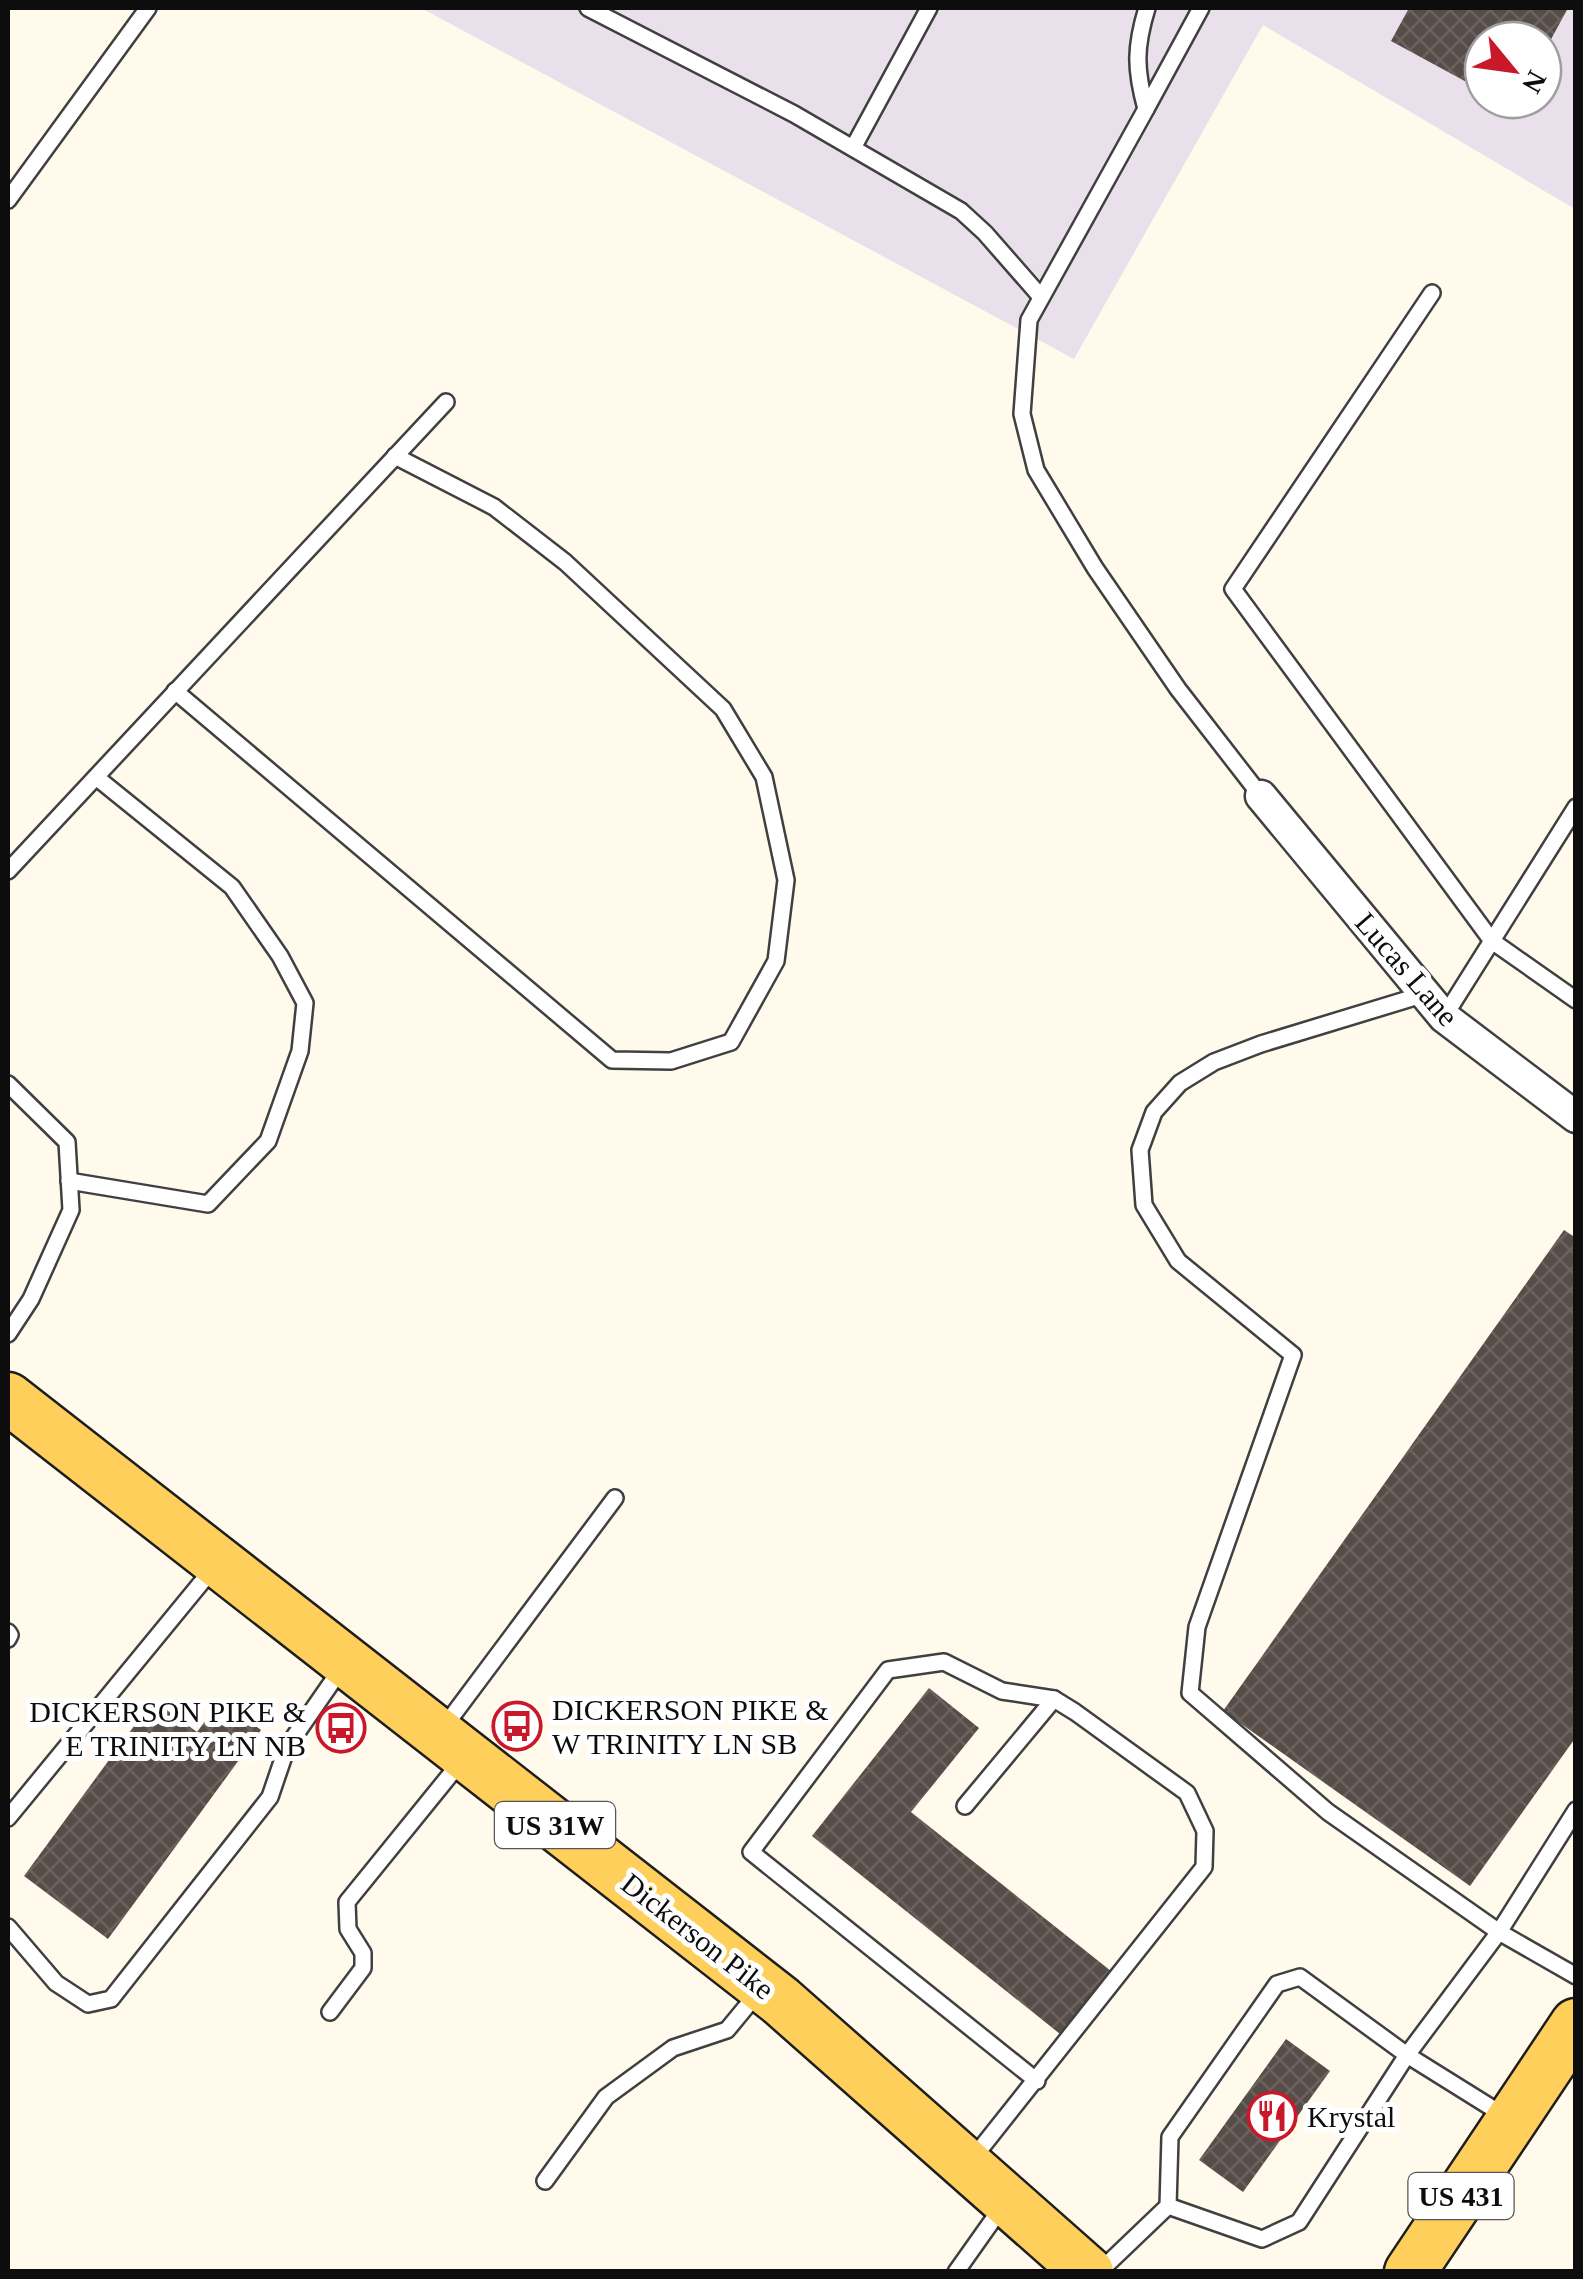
<svg xmlns="http://www.w3.org/2000/svg" width="1583" height="2279" font-family="'Times New Roman',serif">
<defs>
<pattern id="building-cross-hatch" width="8" height="8" patternUnits="userSpaceOnUse" patternTransform="scale(2.5)"><rect width="8" height="8" fill="#564d48"/><path d="M0 0l8 8M0 8l8-8" fill="none" stroke="#69625e"/></pattern>
</defs>
<rect width="100%" height="100%" fill="#fffaec"/>
<path fill="#eae0ec" fill-rule="evenodd" d="M 421,8 L 1575,8 L 1575,209 L 1263,25 L 1074,359 ZM 1483,40 L 1543,40 L 1543,100 L 1483,100 Z"/>
<g fill="url(#building-cross-hatch)">
<polygon points="1409,8 1568,8 1543,54 1543,40 1483,40 1483,91 1391,41"/>
<polygon points="1564,1230 1576,1238 1576,1737 1470,1886 1223,1711"/>
<polygon points="929,1688 979,1728 911,1812 1111,1971 1060,2034 812,1836"/>
<polygon points="153,1700 197,1732 221,1700 261,1730 108,1939 24,1876"/>
<polygon points="1286,2039 1330,2071 1243,2192 1199,2160"/>
</g>
<g fill="none" stroke-linecap="round" stroke-linejoin="round">
<g stroke="#404040" stroke-width="20">
<g id="lane">
<polyline points="588,8 794,114 961,211 985,233 1041,297"/>
<path d="M 1147,8 C 1135,47 1135,69 1146,109 L 1029,320 L 1022,414 L 1036,470 L 1095,568 L 1178,689 L 1261,796"/>
<polyline points="1146,109 1201,8"/>
<polyline points="853,148 929,8"/>
<polyline points="8,200 148,8"/>
<polyline points="1432,293 1233,589 1492,941 1576,1000"/>
<polyline points="175,691 612,1060 671,1061 731,1042 776,961 786,880 764,777 723,709 565,562 494,507 395,456"/>
<polyline points="8,871 446,402"/>
<polyline points="1425,994 1261,1044 1214,1062 1180,1083 1154,1112 1140,1150 1144,1205 1178,1261 1293,1355 1197,1627 1190,1693 1328,1812 1499,1932 1576,1810"/>
<polyline points="1444,1017 1576,807"/>
<polyline points="8,1084 67,1142 71,1210 31,1299 8,1334"/>
<polyline points="69,1181 208,1204 268,1141 300,1051 305,1003 280,956 232,887 96,777"/>
<polyline points="8,1632 10,1635 8,1639"/>
<polyline points="444,1727 615,1498"/>
<polyline points="965,1806 1054,1699"/>
<polyline points="8,1818 215,1566"/>
<polyline points="8,1927 56,1983 88,2004 111,1999 270,1797 287,1747 341,1669"/>
<polyline points="330,2012 363,1968 363,1953 348,1929 347,1902 463,1759"/>
<polyline points="970,2162 1204,1867 1205,1831 1187,1793 1075,1712 1054,1699 1002,1691 944,1662 888,1670 751,1852 1037,2081"/>
<polyline points="545,2181 606,2097 673,2048 727,2030 760,1990"/>
<polyline points="1168,2206 1262,2239 1299,2222 1407,2055 1499,1932 1576,1976"/>
<polyline points="956,2272 1002,2207"/>
<polyline points="1099,2272 1168,2206 1170,2137 1277,1984 1300,1977 1407,2055 1508,2118"/>
</g>
</g>
<g stroke="#404040" stroke-width="35">
<polyline id="street" points="1261,796 1444,1017 1576,1117"/>
</g>
<g stroke="#1e1e1e" stroke-width="55">
<g id="primary">
<polyline points="8,1398 781,2001 1088,2272"/>
<polyline points="1410,2272 1576,2024"/>
</g>
</g>
<use href="#lane" stroke="#fff" stroke-width="15"/>
<use href="#street" stroke="#fff" stroke-width="30"/>
<use href="#primary" stroke="#ffcf5c" stroke-width="50"/>
</g>
<defs>
<g id="bus-ring" transform="scale(2.5)"><circle r="9.5" fill="#fff" stroke="#c9182a" stroke-width="1.5"/><path d="M-5-6H5V4H4V6H2V4H-2V6H-4V4H-5ZM-3.5-4V0h7V-4ZM-3.5 1.2v1.5H-2V1.2ZM2 1.2v1.5H3.5V1.2Z" fill="#c9182a"/></g>
<g id="restaurant-ring" transform="scale(2.5)"><circle r="9.5" fill="#fff" stroke="#c9182a" stroke-width="1.5"/><path d="M-5-6h1v4h1v-4h1v4h1v-4h1v5L-1.5 .5V6h-2V.5L-5-1ZM5-6V6H3V1.5H1.5Q1.5-4 5-6Z" fill="#c9182a"/></g>
</defs>
<g fill-rule="evenodd">
<use href="#bus-ring" x="517" y="1726"/>
<use href="#bus-ring" x="341" y="1728"/>
<use href="#restaurant-ring" x="1272" y="2116"/>
</g>
<g text-anchor="middle" dominant-baseline="central" stroke-width="10" stroke-linejoin="round" paint-order="stroke">
<g fill="#fff" stroke="#565656" stroke-width="2.5">
<rect x="495" y="1802" width="120" height="46" rx="8"/>
<rect x="1408.5" y="2173" width="105" height="46" rx="8"/>
</g>
<g font-size="28" font-weight="bold" fill="#0d0d0d">
<text x="555" y="1825">US 31W</text>
<text x="1461" y="2196">US 431</text>
</g>
<g font-size="30" fill="#0d0d0d" stroke="#fff">
<text transform="translate(1407 969) rotate(49)">Lucas Lane</text>
<text transform="translate(698 1936) rotate(38)">Dickerson Pike</text>
</g>
<g font-size="30" fill="#0d0d0d" stroke="#fff" text-anchor="start">
<text x="552" y="1709">DICKERSON PIKE &amp;<tspan x="552" dy="34">W TRINITY LN SB</tspan></text>
<text x="306" y="1711" text-anchor="end">DICKERSON PIKE &amp;<tspan x="306" dy="34">E TRINITY LN NB</tspan></text>
<text x="1307" y="2116">Krystal</text>
</g>
</g>
<rect width="1583" height="2279" fill="none" stroke="#0d0d0d" stroke-width="20"/>
<g transform="translate(1513 70) rotate(119)"><circle r="48" fill="#ffffff" stroke="#9e9e9e" stroke-width="2.5"/>
<path d="M0-8L18 38L0 25L-18 38Z" fill="#c9182a"/>
<text y="-15" font-size="28" font-weight="bold" text-anchor="middle" fill="#0d0d0d">N</text>
</g>
</svg>
